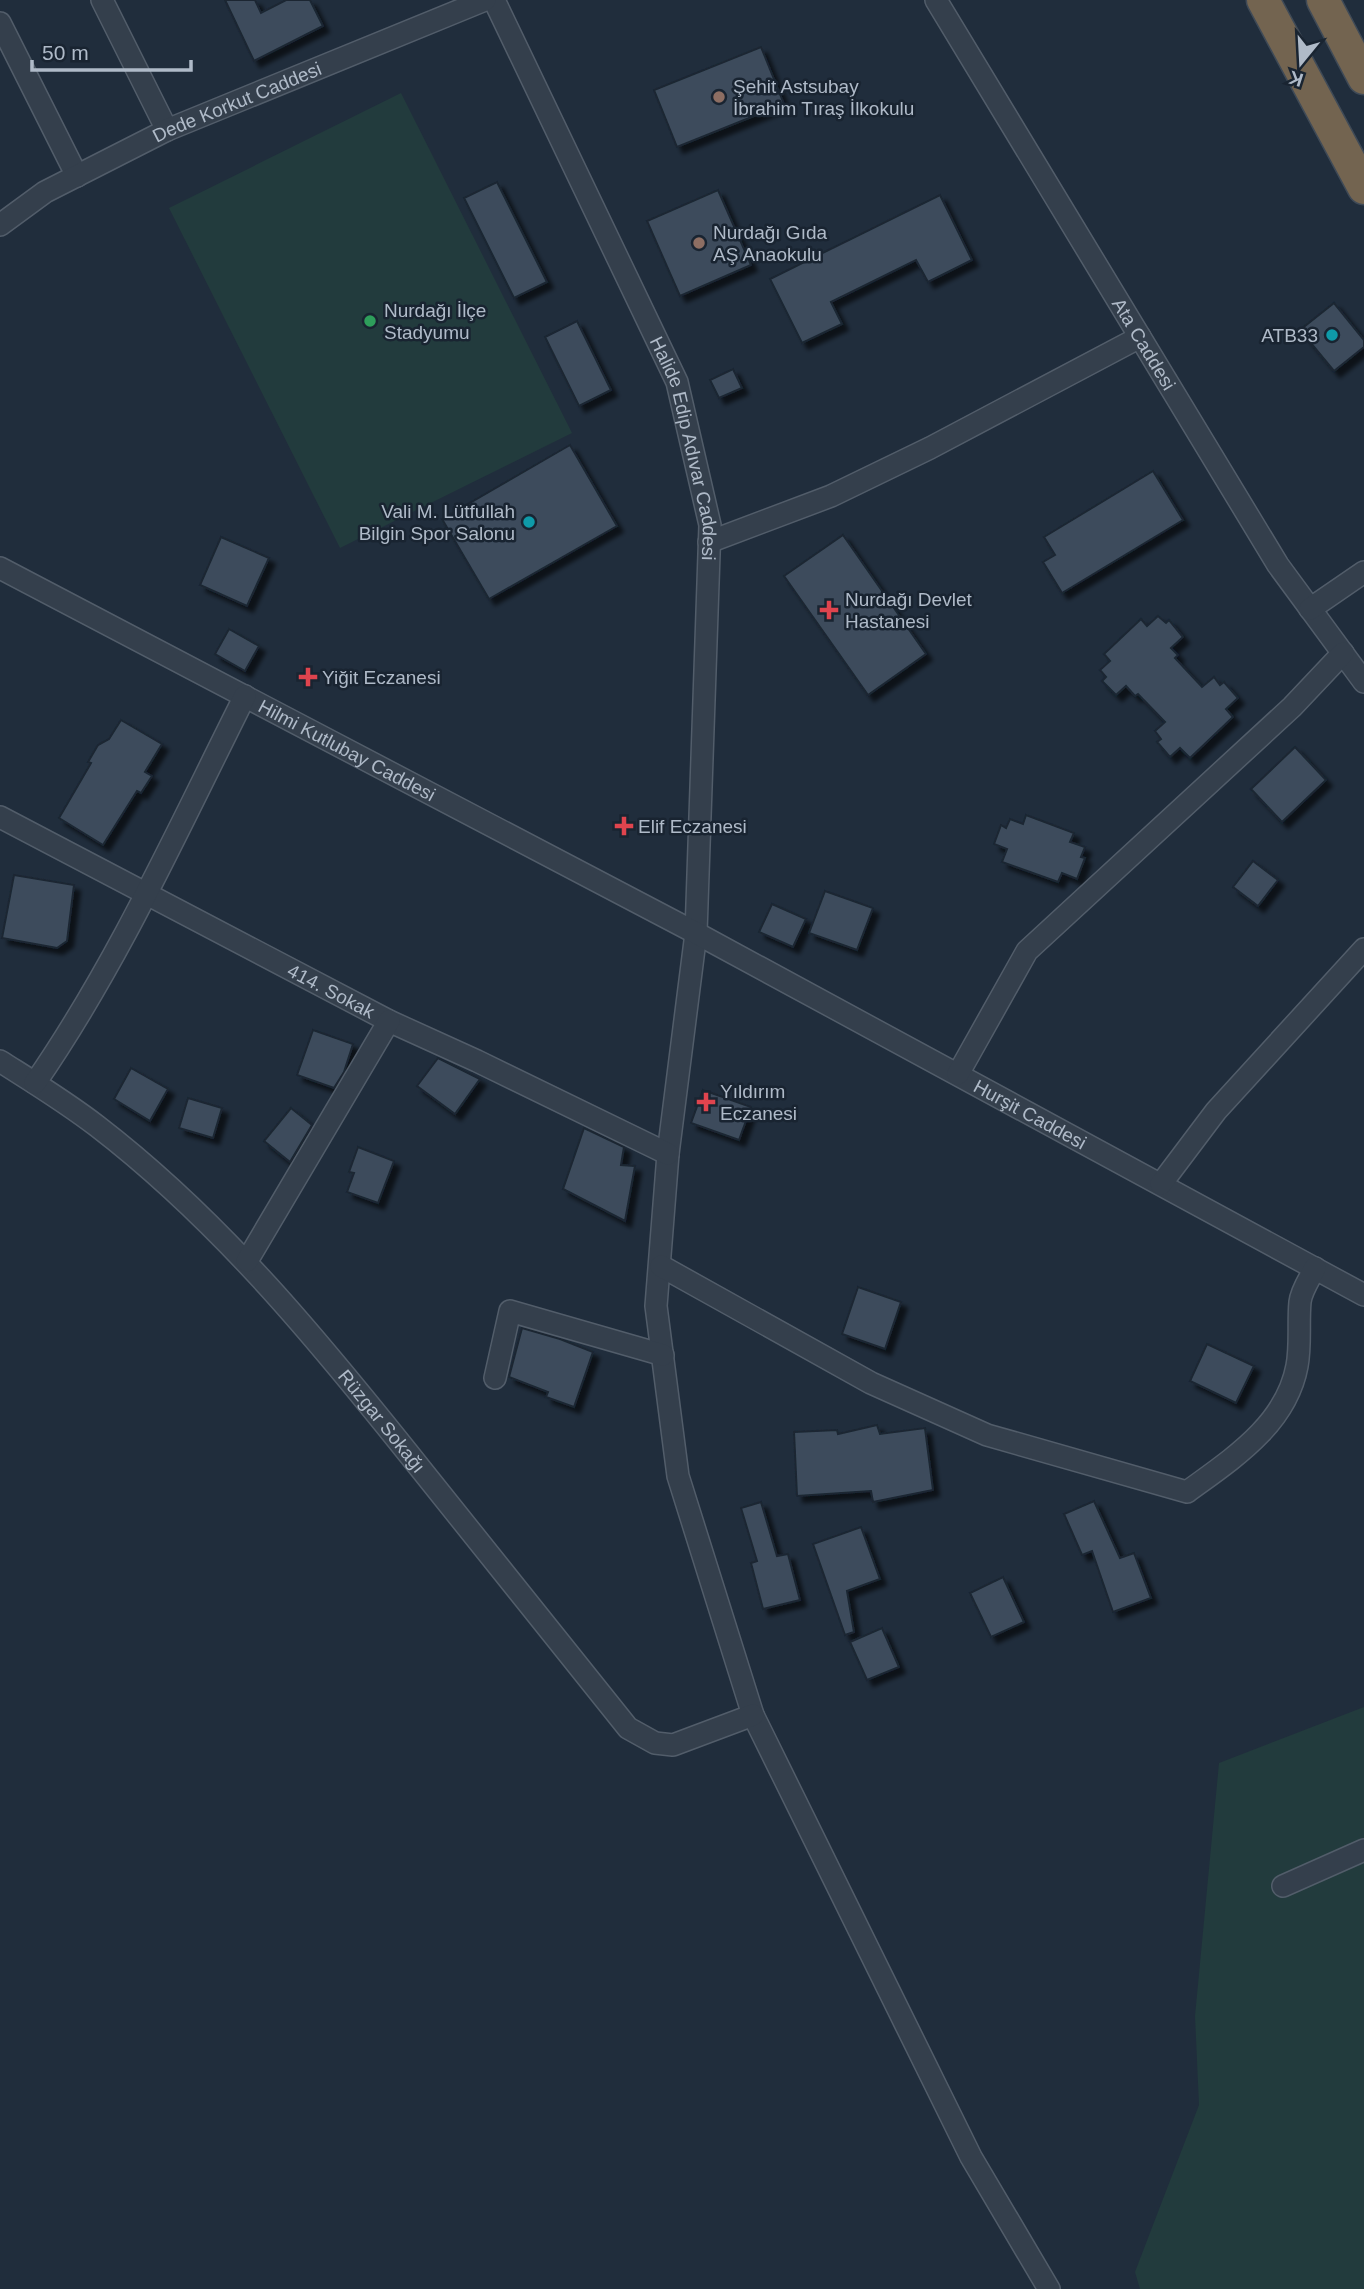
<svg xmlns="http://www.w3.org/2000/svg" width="1364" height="2289" font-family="Helvetica,sans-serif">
<defs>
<filter id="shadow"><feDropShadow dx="6" dy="6" stdDeviation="2" flood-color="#0009"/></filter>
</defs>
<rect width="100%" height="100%" fill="#202d3c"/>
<g fill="#223b3d">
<polygon points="401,93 572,433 340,548 169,208"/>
<polygon points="1364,1707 1364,2289 1140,2289 1135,2272 1199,2105 1195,2016 1219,1763"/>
</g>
<g fill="#3c4c5b" stroke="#1b2633" stroke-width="2" filter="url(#shadow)">
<polygon points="225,0 255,0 261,13 286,0 310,0 323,26 254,61"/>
<polygon points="761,47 784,104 677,147 654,90"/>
<polygon points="497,182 547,282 514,298 464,198"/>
<polygon points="718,190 751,265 680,296 647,221"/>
<polygon points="940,195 972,260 928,282 916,260 831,302 842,324 802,343 770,279"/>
<polygon points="1334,303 1364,340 1364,347 1334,371 1300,330"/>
<polygon points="577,321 611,390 579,406 545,337"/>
<polygon points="733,369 742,388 719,398 710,380"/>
<polygon points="570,445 617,526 489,599 442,519"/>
<polygon points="1153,471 1183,520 1062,593 1043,562 1055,555 1044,537"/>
<polygon points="843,535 926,654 868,695 784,576"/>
<polygon points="221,537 269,558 247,606 200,585"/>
<polygon points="1158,616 1166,623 1169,620 1183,637 1171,648 1178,655 1175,658 1202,687 1214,677 1220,685 1224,682 1238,698 1226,709 1233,717 1190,758 1180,748 1170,757 1157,742 1161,739 1155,731 1165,722 1138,694 1135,696 1126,686 1116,695 1102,681 1106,677 1100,670 1110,661 1104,654 1141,619 1147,626"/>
<polygon points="229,629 259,646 245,671 215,654"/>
<polygon points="121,720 162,744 145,772 152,776 141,793 137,791 103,845 59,818 91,763 88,762 98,745 109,739"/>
<polygon points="1295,747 1326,780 1282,822 1251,789"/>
<polygon points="1026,815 1074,833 1070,842 1085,847 1081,857 1085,858 1077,879 1062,873 1058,882 1002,862 1007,849 994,844 1001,825 1006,828 1010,819 1023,824"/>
<polygon points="1253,861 1278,880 1258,906 1233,887"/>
<polygon points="14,875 74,885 67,941 57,948 2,938"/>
<polygon points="825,891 873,908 857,950 809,933"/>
<polygon points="772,904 806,919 793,947 759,932"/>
<polygon points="313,1030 353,1044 344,1072 334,1088 297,1075"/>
<polygon points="438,1058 480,1079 455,1114 417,1086"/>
<polygon points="131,1068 168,1089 150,1121 114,1099"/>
<polygon points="703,1090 751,1107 739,1140 691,1123"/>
<polygon points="188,1098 222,1108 213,1138 179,1128"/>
<polygon points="291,1108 312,1125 290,1162 264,1141"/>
<polygon points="584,1128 624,1147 621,1165 635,1166 625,1221 563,1189"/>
<polygon points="358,1147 394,1161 378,1203 347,1192 354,1173 349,1172"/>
<polygon points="858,1287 901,1302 885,1349 842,1334"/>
<polygon points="522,1328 560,1339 593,1352 574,1407 546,1397 548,1392 509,1377"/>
<polygon points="1207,1344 1254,1366 1236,1403 1190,1381"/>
<polygon points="877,1425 880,1434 925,1428 933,1490 873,1502 871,1491 797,1496 794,1432 837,1430 838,1434"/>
<polygon points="1094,1501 1120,1558 1134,1553 1151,1598 1113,1612 1092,1551 1082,1555 1064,1514"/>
<polygon points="761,1502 777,1556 788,1554 800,1600 763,1609 751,1563 757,1561 741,1508"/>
<polygon points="861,1527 880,1579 847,1591 854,1632 845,1635 813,1544"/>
<polygon points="1003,1577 1024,1622 991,1637 970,1593"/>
<polygon points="882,1628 899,1667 867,1680 850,1642"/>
</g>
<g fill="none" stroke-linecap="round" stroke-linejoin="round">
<g stroke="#525d6a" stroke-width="24">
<g id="minor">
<polyline points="102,0 167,130"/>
<path id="s1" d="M 494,0 L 677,382 L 710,525 L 696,933 L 668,1154 L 656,1306 L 678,1476 L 753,1715 L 971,2157 L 1049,2289"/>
<path id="s2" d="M 936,0 L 1278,565 L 1364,682"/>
<polyline points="0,23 77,176"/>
<path id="s3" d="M 0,225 L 45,192 L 167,130 L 485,0"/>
<polyline points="709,542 831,496 930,448 1140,337"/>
<path id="s4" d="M 0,568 L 696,933 L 1364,1295"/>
<polyline points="1310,609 1364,572"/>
<path id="s5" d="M 0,817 L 389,1021 L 477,1061 L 668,1154"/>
<path id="s6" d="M 0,1061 C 33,1082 66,1102 97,1126 C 222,1222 322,1345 420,1468 C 489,1555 559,1641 628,1728 L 655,1743 L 673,1745 L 753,1715"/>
<polyline points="958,1074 1027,951 1292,707 1343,653"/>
<path d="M 35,1083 C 118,963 179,827 245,696"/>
<polyline points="1161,1184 1216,1111 1364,949"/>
<polyline points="247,1261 389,1021"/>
<path d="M 661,1266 L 871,1383 L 987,1435 L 1187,1492 C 1232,1459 1286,1425 1297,1366 C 1301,1345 1298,1323 1300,1302 C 1301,1291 1310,1278 1315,1268"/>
<polyline points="495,1378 510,1311 663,1355"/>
<polyline points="1283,1886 1364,1850"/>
</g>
</g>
<g stroke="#3f4a57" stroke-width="35">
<g id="highway">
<polyline points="1263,0 1364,188"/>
<polyline points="1323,0 1364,78"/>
</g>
</g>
<use href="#minor" stroke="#343f4c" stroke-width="21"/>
<use href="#highway" stroke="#736450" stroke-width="32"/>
</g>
<g fill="#8d6e63" stroke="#192431" stroke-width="2.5">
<circle cx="719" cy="97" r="7"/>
<circle cx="699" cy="243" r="7"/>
</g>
<circle fill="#2e9e5b" stroke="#192431" stroke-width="2.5" cx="370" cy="321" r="7"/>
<g fill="#0f9aa8" stroke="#192431" stroke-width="2.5">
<circle cx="1332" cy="335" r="7"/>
<circle cx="529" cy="522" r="7"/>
</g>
<g fill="#e0444e" stroke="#192431" stroke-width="2.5">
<path d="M825.5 599.5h7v7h7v7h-7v7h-7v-7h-7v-7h7z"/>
<path d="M304.5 666.5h7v7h7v7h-7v7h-7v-7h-7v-7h7z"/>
<path d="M620.5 815.5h7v7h7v7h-7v7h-7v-7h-7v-7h7z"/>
<path d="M702.5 1091.5h7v7h7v7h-7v7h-7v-7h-7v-7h7z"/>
</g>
<g text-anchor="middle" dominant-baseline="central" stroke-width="5" stroke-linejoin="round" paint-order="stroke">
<g font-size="19" fill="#afbac8" stroke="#192431" text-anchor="start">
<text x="733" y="86">Şehit Astsubay<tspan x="733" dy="22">İbrahim Tıraş İlkokulu</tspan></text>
<text x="713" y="232">Nurdağı Gıda<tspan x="713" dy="22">AŞ Anaokulu</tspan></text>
<text x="384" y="310">Nurdağı İlçe<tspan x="384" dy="22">Stadyumu</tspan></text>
<text x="1318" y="335" text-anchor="end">ATB33</text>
<text x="515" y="511" text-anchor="end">Vali M. Lütfullah<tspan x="515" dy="22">Bilgin Spor Salonu</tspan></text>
<text x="845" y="599">Nurdağı Devlet<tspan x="845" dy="22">Hastanesi</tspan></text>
<text x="322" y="677">Yiğit Eczanesi</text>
<text x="638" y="826">Elif Eczanesi</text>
<text x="720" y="1091">Yıldırım<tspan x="720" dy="22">Eczanesi</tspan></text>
</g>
<g font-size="19" fill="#afbac8" stroke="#192431">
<text stroke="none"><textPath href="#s3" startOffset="268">Dede Korkut Caddesi</textPath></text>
<text stroke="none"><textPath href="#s2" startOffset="402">Ata Caddesi</textPath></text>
<text stroke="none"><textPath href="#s1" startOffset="490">Halide Edip Adıvar Caddesi</textPath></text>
<text stroke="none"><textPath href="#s4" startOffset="392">Hilmi Kutlubay Caddesi</textPath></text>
<text stroke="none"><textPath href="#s5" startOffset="374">414. Sokak</textPath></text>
<text stroke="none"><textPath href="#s4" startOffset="1166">Hurşit Caddesi</textPath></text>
<text stroke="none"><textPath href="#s6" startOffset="528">Rüzgar Sokağı</textPath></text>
</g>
</g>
<g transform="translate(1301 63) rotate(198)" stroke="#192431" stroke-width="5" paint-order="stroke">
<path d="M0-5L12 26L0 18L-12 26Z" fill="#afbac8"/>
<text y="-10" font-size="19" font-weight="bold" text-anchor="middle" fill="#afbac8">K</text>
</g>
<path d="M32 60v10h159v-10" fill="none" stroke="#afbac8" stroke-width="3.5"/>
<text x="42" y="60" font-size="21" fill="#afbac8" stroke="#192431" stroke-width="5" paint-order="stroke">50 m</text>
</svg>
